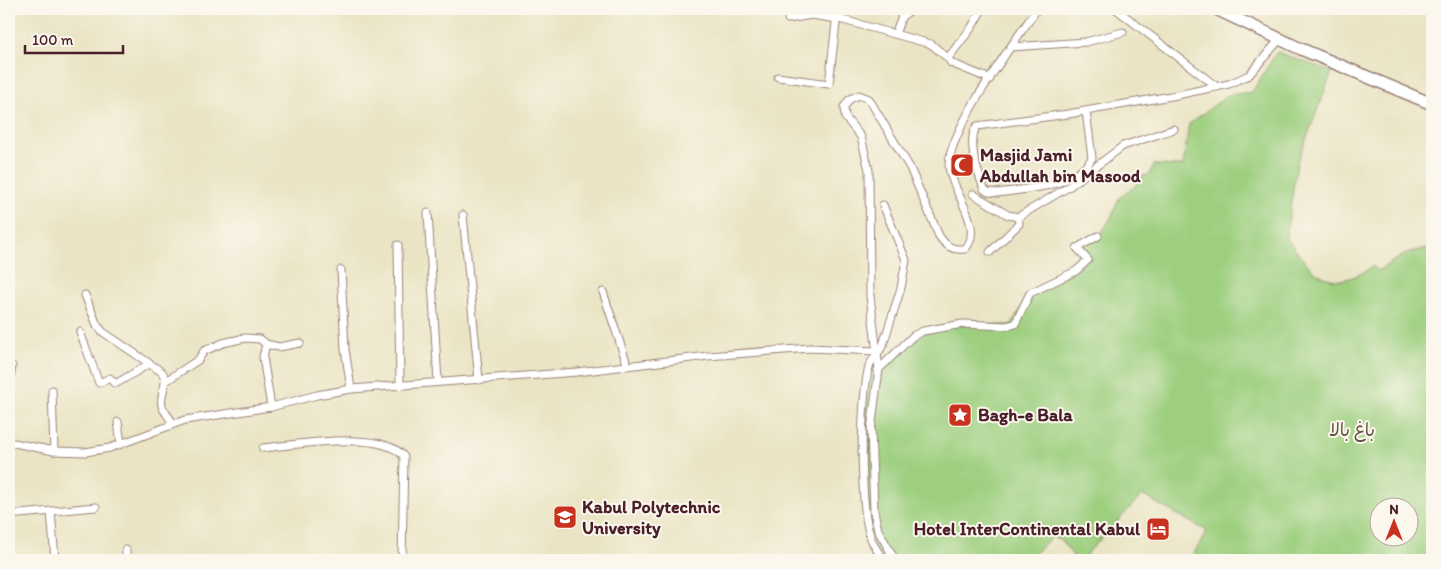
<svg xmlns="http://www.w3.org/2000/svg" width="1441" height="569" font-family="Itim,'Playpen Sans Arabic',sans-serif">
<rect width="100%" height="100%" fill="#fbf7ec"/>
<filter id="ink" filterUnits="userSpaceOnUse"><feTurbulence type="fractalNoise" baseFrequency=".02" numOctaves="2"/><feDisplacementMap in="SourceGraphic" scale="10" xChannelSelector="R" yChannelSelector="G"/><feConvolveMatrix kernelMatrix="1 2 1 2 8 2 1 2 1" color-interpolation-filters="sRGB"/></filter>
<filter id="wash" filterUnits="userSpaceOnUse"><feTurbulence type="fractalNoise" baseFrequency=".0096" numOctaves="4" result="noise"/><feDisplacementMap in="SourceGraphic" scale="20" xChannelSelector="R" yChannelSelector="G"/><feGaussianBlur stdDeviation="1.12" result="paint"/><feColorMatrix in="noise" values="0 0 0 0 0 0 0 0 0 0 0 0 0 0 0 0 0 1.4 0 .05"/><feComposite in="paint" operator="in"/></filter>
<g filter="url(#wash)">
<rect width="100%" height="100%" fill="#eae4c4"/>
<path fill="#9dcf7f" stroke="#747755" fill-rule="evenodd" d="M 1277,52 L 1332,72 L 1297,163 L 1286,237 C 1312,273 1330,296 1373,266 L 1378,271 C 1394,261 1412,247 1432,249 L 1432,560 L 1190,560 L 1207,531 L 1142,495 L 1081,560 L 1076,560 L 1060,539 L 1052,537 L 1027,560 L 884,560 L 871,540 L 866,517 L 862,431 L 868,373 C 887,366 896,348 913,337 C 936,321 984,326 1011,325 L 1030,293 L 1061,279 L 1088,260 L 1077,248 L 1102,232 L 1110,220 L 1119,198 L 1136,186 L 1138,178 L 1149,174 L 1154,165 L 1183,166 L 1189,124 L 1228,95 L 1252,92 ZM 1378,506 L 1408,506 L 1408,536 L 1378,536 Z"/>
</g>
<g filter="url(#ink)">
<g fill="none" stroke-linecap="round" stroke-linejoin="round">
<g stroke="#9a8278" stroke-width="9">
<g id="street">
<polyline points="982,9 972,27 948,58 951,63 990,79"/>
<polyline points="1116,9 1217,87"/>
<polyline points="788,19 812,15 843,20 931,44 948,58"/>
<polyline points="895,34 902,16 913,9"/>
<polyline points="1011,47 1086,42 1123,32"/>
<polyline points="778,77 829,84 837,14 840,9"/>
<path d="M 1086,111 L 1092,158 C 1074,188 1029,188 998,193 L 988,192 L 984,189 C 978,173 966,141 977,126 L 1068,114 L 1177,95 L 1229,84 L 1249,75 L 1280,39"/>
<polyline points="973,194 1008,215 1018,217 1070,186 1123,146 1174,129"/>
<path d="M 883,205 L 906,260 L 901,288 L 883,345 C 879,353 872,358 869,367 C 860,398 859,512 872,541 C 874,547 880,554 884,560"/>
<polyline points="428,213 438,382"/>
<polyline points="463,215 479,380"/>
<polyline points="398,245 400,385"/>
<polyline points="990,252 1019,224 1018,217"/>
<polyline points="341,270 345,349 351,389"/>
<polyline points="603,292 627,364"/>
<path d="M 85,295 L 97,325 L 103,332 L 162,372 C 170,384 159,393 162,406 C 164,412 170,418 173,423"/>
<polyline points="80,332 99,383 110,378 114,383 117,383 149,364"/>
<polyline points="266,344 263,357 271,407"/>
<polyline points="878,370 913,336 923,331 963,324 1006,326 1015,324 1030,293 1076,271 1088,260 1077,248 1098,236"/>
<polyline points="166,381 198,360 204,351 223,343 245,338 260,339 266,344 279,347 300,343"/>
<polyline points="9,386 12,366"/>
<polyline points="52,390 54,451"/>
<polyline points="118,422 121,444"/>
<polyline points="9,442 54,451 85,452 110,448 185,420 271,407 317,395 351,389 577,372 708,356 810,348 876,351"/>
<path d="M 263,448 C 295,445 384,429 404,457 L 402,560"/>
<polyline points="51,511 55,560"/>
<polyline points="9,515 96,507"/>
<polyline points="126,550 126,560"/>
<path d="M 895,560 L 878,530 L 874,511 L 871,430 L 879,369 L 870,296 L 869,170 L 861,137 L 845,117 L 844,107 L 850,99 L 859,95 L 869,99 L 910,168 L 939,236 C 947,247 952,250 965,249 C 986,227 949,189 949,164 C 950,128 1015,41 1037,9"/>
</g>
</g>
<g stroke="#9a8278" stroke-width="14">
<polyline id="primary" points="1216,9 1301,49 1432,104"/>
</g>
<use href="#street" stroke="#fff" stroke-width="7"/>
<use href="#primary" stroke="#fff" stroke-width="11"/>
</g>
</g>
<defs>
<g id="mosque-square" transform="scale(1.25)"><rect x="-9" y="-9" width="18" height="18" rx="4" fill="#c8321e" stroke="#fbf7ec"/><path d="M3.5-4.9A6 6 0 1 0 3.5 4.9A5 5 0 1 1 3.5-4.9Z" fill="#fff"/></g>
<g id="sight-square" transform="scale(1.25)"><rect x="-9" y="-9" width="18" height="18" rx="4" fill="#c8321e" stroke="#fbf7ec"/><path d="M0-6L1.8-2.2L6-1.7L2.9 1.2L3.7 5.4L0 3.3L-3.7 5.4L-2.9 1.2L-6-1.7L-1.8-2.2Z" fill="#fff"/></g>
<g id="university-square" transform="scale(1.25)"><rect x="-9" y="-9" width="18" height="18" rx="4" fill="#c8321e" stroke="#fbf7ec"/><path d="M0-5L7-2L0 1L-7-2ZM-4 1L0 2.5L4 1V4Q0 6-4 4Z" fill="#fff"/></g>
<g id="hotel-square" transform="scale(1.25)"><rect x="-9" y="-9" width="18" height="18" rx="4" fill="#c8321e" stroke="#fbf7ec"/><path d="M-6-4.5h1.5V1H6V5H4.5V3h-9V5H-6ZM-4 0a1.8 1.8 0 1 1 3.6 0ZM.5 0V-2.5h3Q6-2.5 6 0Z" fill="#fff"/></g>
</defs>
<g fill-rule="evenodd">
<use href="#mosque-square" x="962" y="165"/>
<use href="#sight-square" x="960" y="415"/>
<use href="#university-square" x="565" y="517"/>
<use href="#hotel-square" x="1158" y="529"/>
</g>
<g text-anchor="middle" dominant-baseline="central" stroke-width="4" stroke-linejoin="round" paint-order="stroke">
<g font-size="18" font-weight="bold" fill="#4a1f2b" stroke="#fbf7ec" text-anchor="start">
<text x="980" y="155">Masjid Jami<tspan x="980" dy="21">Abdullah bin Masood</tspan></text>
<text x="978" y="415">Bagh-e Bala</text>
<text x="582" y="507">Kabul Polytechnic<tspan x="582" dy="21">University</tspan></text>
<text x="1140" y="529" text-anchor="end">Hotel InterContinental Kabul</text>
</g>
<g font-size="18" fill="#635444" stroke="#fbf7ec">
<text x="1352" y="430">باغ بالا</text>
</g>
</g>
<rect width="1441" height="569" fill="none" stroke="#fbf7ec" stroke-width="30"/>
<g transform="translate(1394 522)"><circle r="24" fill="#fbf7ec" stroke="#b4a19f"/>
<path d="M0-4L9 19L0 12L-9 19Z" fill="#c8321e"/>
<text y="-8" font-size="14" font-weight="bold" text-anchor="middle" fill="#4a1f2b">N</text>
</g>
<path d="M25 45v8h98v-8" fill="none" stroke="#4a1f2b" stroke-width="2.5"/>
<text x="32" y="45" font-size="15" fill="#4a1f2b" stroke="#fbf7ec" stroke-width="4" paint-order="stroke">100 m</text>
</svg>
